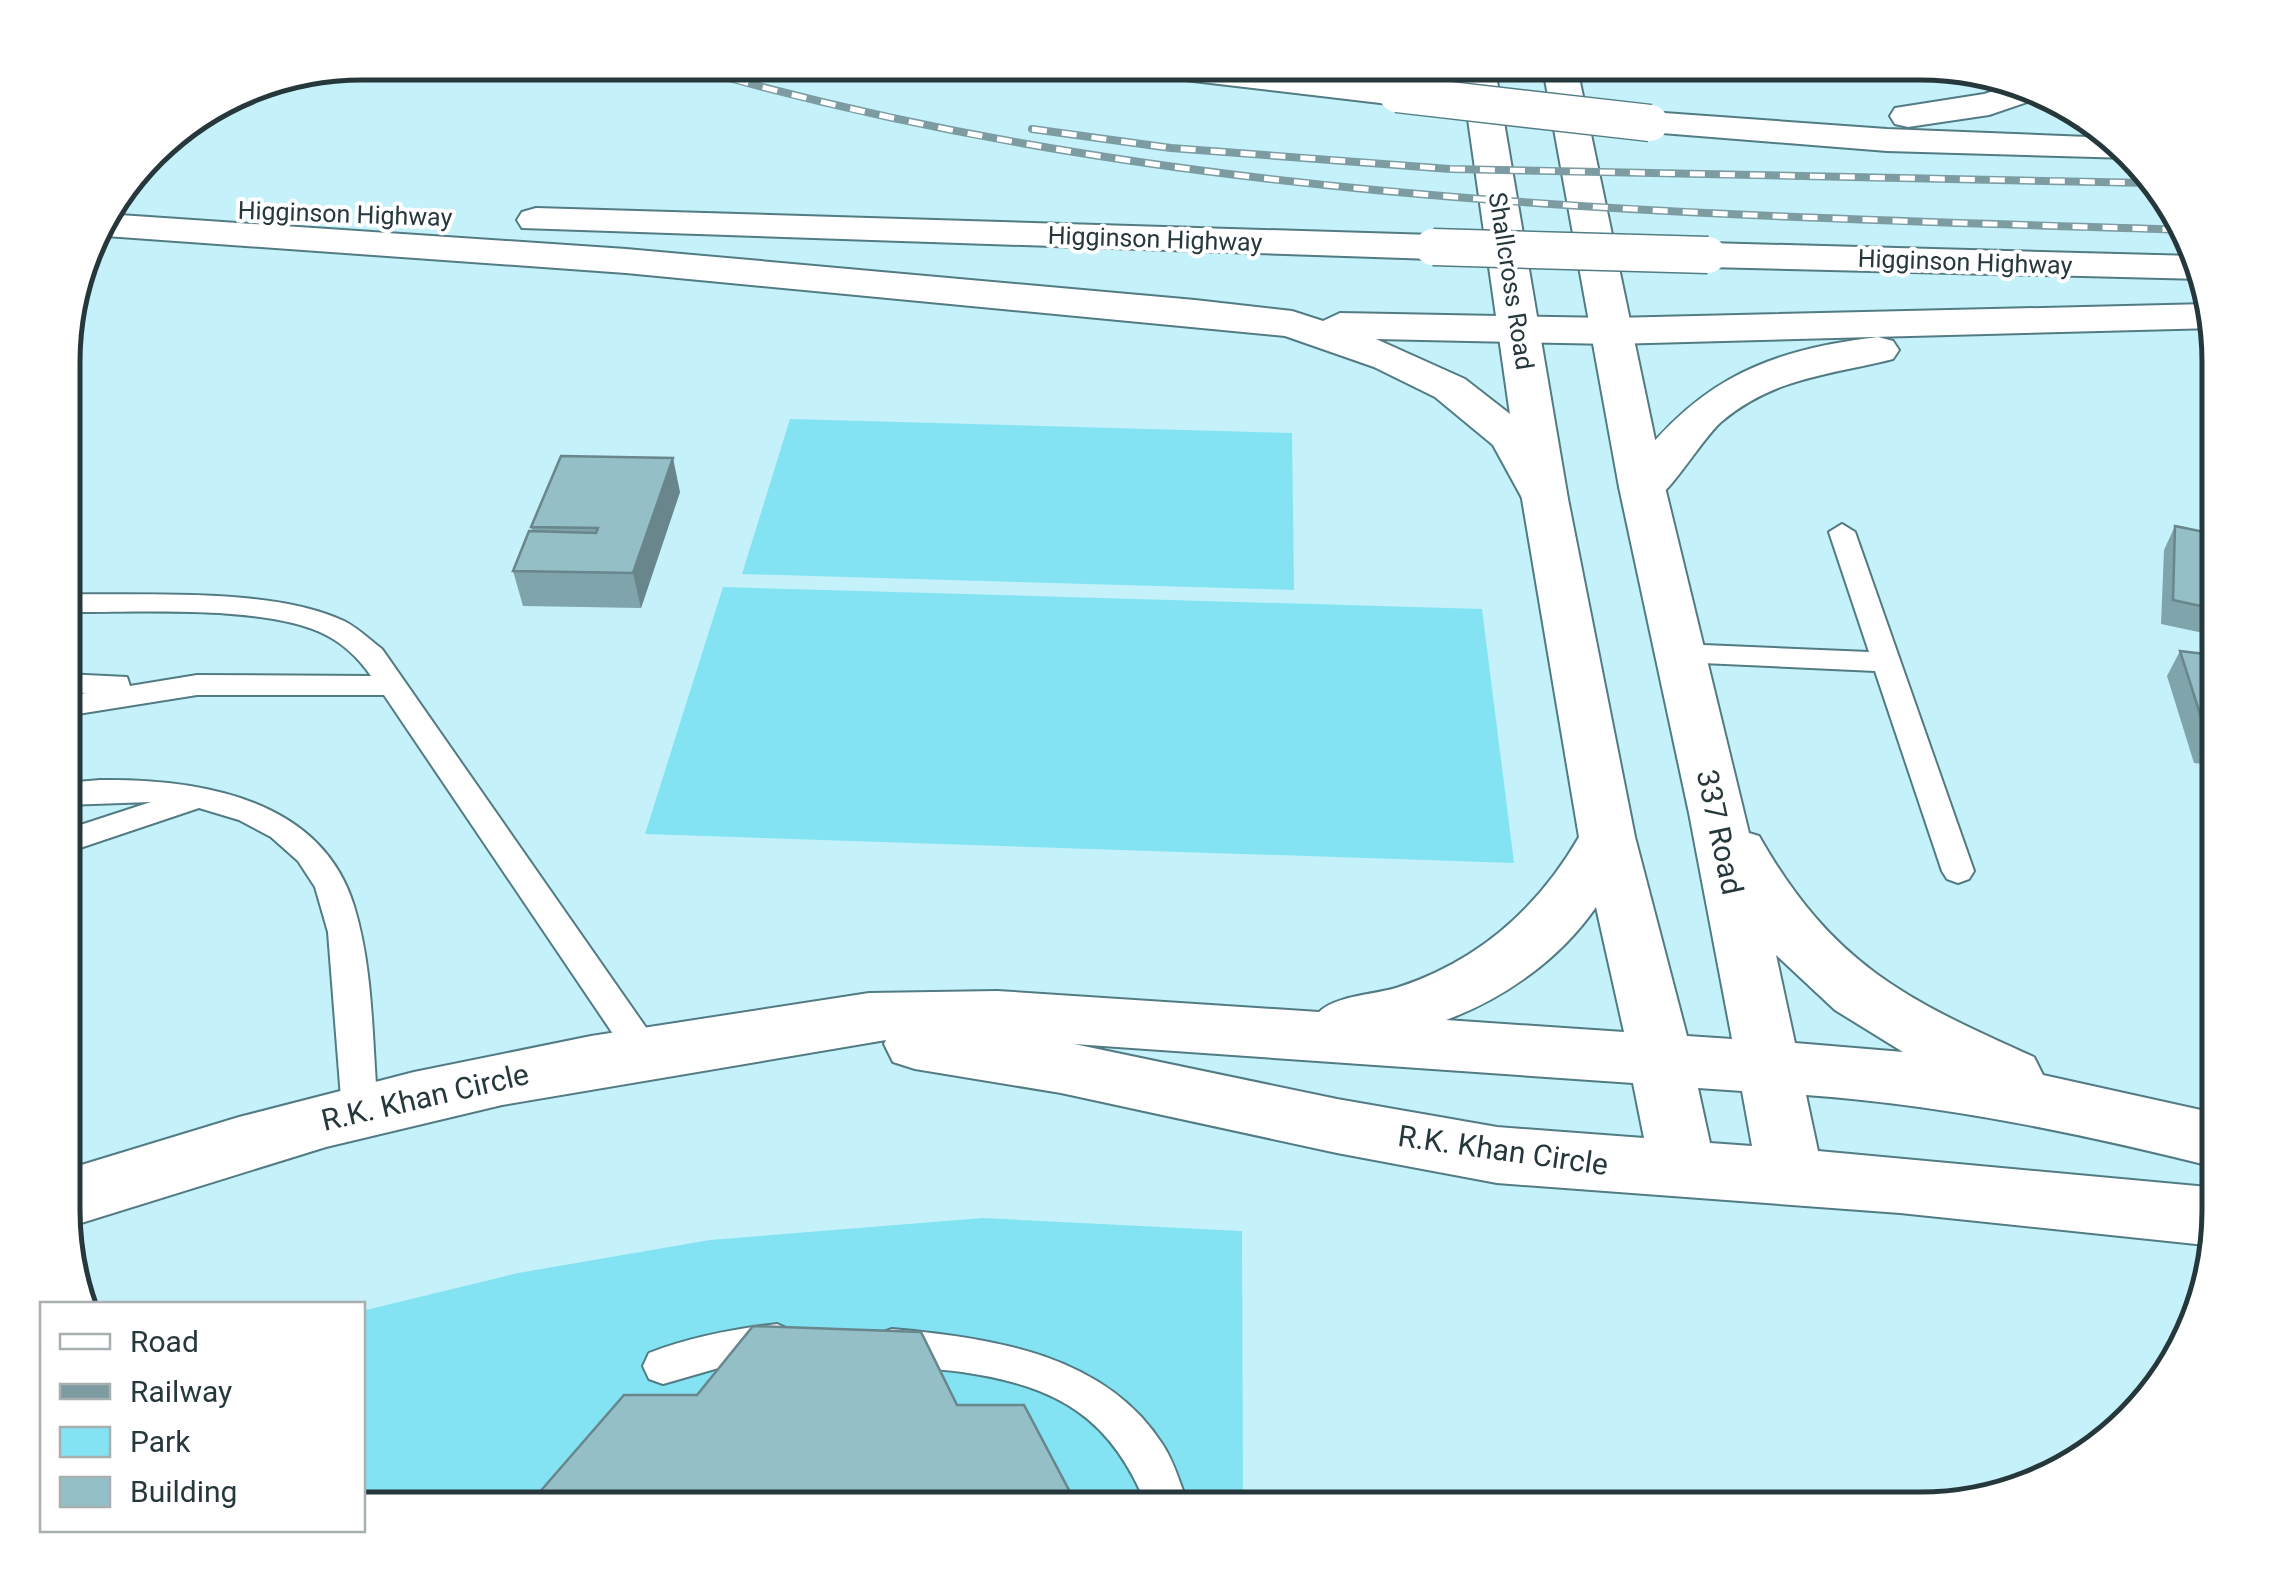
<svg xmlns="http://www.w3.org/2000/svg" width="2282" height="1572" font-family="Roboto,sans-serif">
<rect width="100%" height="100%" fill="#c5f1fa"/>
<g fill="#83e3f3">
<polygon points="790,419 1292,433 1294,590 742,574"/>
<polygon points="723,587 1482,609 1514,863 645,834"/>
<polygon points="983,1218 1242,1231 1243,1509 363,1509 362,1311 518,1273 710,1240"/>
</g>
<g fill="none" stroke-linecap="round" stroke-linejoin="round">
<g stroke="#527b83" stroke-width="4">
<g id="service">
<polygon points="1842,524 1855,532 1974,871 1969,879 1958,883 1947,879 1942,871 1875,671 1680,662 1670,659 1666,653 1670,647 1680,644 1869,652 1829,532"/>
<path d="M 65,594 C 145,596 272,587 344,621 C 358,628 370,640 382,649 L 654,1039 L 659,1049 L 654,1059 L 642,1063 L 630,1059 L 384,695 L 197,695 L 65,716 L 65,696 L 86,693 L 65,692 L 65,674 L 127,677 L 130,686 L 197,675 L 371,676 C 360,660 344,644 326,635 C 267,604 134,613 65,612 Z"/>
<path d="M 100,780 C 197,779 321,797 354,906 C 374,971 372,1044 378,1111 L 372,1121 L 360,1126 L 348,1121 L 342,1111 L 328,932 L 315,887 L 298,861 L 271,837 L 239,820 L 199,808 L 65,853 L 65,830 L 151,802 L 65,805 L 65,783 Z"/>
<path d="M 777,1324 L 791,1330 L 796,1342 L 791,1354 L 729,1365 L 663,1384 L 649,1379 L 643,1366 L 649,1353 C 691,1337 733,1329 777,1324 Z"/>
<path d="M 892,1329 C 992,1338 1105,1354 1163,1445 C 1176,1465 1181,1488 1190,1509 L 1148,1509 C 1112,1417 1058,1386 962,1372 C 934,1368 904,1369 878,1360 L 873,1347 L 878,1334 Z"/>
</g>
</g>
<g stroke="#527b83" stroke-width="4">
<path id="tertiary" d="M 1460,63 L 1494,63 L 1568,499 L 1635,837 L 1687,1036 L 1732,1039 L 1689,813 L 1619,487 L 1542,63 L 1576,63 L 1665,487 L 1749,833 L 1759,836 C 1832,964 1904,999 2034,1057 L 2043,1075 L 2219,1114 L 2219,1168 C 2083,1134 1947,1105 1806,1095 L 1818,1151 L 2219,1188 L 2215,1246 L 1900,1213 L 1497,1183 L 1337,1153 L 1061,1093 L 915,1069 L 893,1062 L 884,1044 L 886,1040 L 502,1105 L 326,1147 L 65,1228 L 65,1170 L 239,1117 L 414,1072 L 591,1036 L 869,993 L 997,991 L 1319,1012 C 1337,995 1375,995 1399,987 C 1478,961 1538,908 1579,837 L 1522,499 ZM 1596,907 L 1624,1032 L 1446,1020 C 1505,998 1560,959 1596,907 ZM 1776,955 L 1835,1010 L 1903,1052 L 1795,1043 ZM 1074,1044 L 1633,1083 L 1644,1138 L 1497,1127 L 1337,1099 ZM 1698,1088 L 1742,1091 L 1752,1146 L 1710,1143 Z"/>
</g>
<g stroke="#527b83" stroke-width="4">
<g id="trunk">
<polygon points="1108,63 1214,63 1397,83 1409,87 1415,94 1409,101 1397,105 1125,73 1113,70"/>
<polygon points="2022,82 2048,95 1989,115 1908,127 1895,124 1890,116 1895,108 1984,94"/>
<polygon points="1650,112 1887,129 2113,138 2130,158 1887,151 1637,131 1632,123 1637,115"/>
<polygon points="536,208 1433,235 1447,239 1453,247 1447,255 1433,259 522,228 517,220 522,212"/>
<polygon points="105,214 626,249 1195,300 1292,311 1323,321 1340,313 1612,318 2208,304 2215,328 1612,344 1376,339 1465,379 1528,428 1568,499 1562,509 1545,513 1528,509 1493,445 1435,397 1374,367 1285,336 626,273 92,235"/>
<polygon points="1708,243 2195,256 2202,279 1708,267 1694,263 1688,255 1694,247"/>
<path d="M 1878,337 L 1893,341 L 1899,350 L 1893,359 C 1830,375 1774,377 1721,422 C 1702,439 1672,490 1656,498 C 1645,502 1636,499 1626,497 L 1619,487 C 1688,386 1758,351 1878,337 Z"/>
</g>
</g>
<use href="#service" fill="#fff" fill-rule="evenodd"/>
<use href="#tertiary" fill="#fff" fill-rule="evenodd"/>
<use href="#trunk" fill="#fff" fill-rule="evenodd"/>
<g stroke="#7c9ca2" stroke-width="8">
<g id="rail">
<path d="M 676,63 C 1165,207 1682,214 2188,230"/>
<polyline points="1032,129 1171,148 1450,169 2150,183"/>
</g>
</g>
<use href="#rail" stroke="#fff" stroke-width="5" stroke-dasharray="15" stroke-linecap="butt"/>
<g stroke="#527b83" stroke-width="39" stroke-linecap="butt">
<g id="trunk-bridge">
<polyline points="1397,94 1650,123"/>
<polyline points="1433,247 1708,255"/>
</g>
</g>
<use href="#trunk-bridge" stroke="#fff" stroke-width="36"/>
</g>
<g fill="#7fa4ab">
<polygon points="680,492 641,608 523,606 513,571 532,531 531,527"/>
<polygon points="2175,526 2219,535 2219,612 2208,634 2161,624 2164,550"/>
<polygon points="2180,651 2219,670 2219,766 2194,763 2167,676"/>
</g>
<polygon fill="#68868b" points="673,458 680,492 641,608 633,573"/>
<g fill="#94bfc7" stroke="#68868b" stroke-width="2.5">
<polygon points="561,456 673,458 633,573 513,571 529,531 596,533 598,528 531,527"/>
<polygon points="2175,526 2219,535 2219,610 2173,600"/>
<polygon points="2180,651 2213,655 2219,670 2219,740 2208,739"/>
<polygon points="753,1326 921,1332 957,1405 1024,1405 1079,1509 525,1509 624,1395 697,1395"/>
</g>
<g text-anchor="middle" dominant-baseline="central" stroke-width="8" stroke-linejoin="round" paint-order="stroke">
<g font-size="25" fill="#26383b" stroke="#fff">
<text transform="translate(345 214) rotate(2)">Higginson Highway</text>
<text transform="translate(1155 239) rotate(2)">Higginson Highway</text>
<text transform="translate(1965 262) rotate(2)">Higginson Highway</text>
<text transform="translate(1511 281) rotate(81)">Shallcross Road</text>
</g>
<g font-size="30" fill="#26383b" stroke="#fff">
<text transform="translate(1720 832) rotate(78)">337 Road</text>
<text transform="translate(425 1097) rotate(-13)">R.K. Khan Circle</text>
<text transform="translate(1503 1150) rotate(8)">R.K. Khan Circle</text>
</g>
</g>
<path d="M0 0H2282V1572H0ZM362 80H1920A282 282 0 0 1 2202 362V1210A282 282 0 0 1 1920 1492H362A282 282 0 0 1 80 1210V362A282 282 0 0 1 362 80Z" fill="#fff" fill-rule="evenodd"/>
<path fill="none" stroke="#26383b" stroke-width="5" d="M362 80H1920A282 282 0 0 1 2202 362V1210A282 282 0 0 1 1920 1492H362A282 282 0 0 1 80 1210V362A282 282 0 0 1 362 80Z"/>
<rect x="40" y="1302" width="325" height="230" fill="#ffffff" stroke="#a8afb1" stroke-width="2.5"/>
<rect x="60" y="1334" width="50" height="15" fill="#ffffff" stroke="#a8afb1" stroke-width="2.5"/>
<text x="130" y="1352" font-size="30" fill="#26383b">Road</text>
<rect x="60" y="1384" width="50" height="15" fill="#7c9ca2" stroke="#a8afb1" stroke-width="2.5"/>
<text x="130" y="1402" font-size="30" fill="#26383b">Railway</text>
<rect x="60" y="1427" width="50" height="30" fill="#83e3f3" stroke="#a8afb1" stroke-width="2.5"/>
<text x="130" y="1452" font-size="30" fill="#26383b">Park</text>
<rect x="60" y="1477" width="50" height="30" fill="#94bfc7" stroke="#a8afb1" stroke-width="2.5"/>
<text x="130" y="1502" font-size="30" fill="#26383b">Building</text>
</svg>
